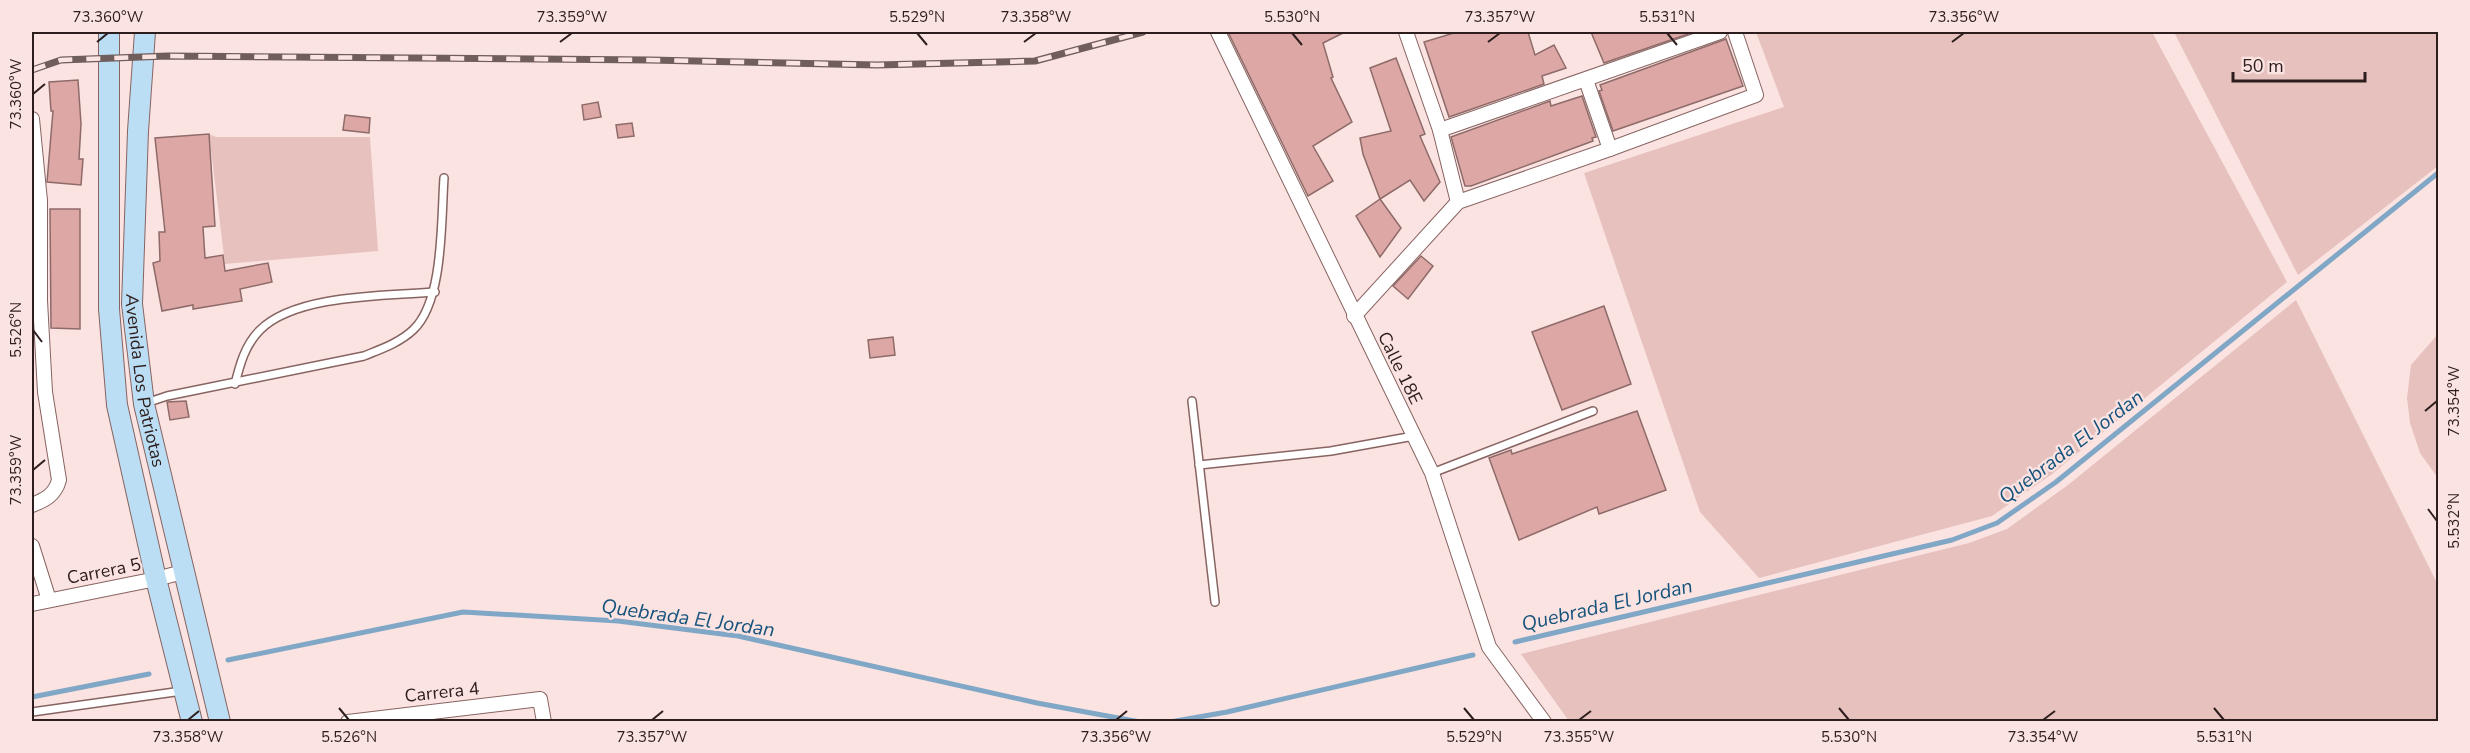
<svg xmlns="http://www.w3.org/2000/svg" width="2470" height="753" font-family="'Nunito Sans',sans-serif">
<rect width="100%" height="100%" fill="#fbe3e1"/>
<g fill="#e6c1be">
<polygon points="1756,32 2152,32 2287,282 2052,474 1992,516 1759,578 1700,512 1584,173 1784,107"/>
<polygon points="2174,32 2438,32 2438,166 2298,275"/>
<polygon points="209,134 216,137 370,137 378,251 225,264"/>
<polygon points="2296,300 2438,585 2438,721 1569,721 1521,654 1969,543 2007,529 2068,485"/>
<polygon points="2438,334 2438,478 2420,453 2410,423 2407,398 2411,365"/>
</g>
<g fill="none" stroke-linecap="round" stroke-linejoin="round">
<g stroke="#81a7c7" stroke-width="5">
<polyline points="1515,642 1952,540 1997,523 2056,482 2438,173"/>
<polyline points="228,660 463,612 618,621 738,636 1037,703 1140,722"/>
<polyline points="32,697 149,674"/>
<polyline points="1170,722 1227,712 1473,655"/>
</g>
</g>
<g fill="#dca7a4" stroke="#8e6b69" stroke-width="1.5">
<polygon points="1228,32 1345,32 1323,43 1333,77 1331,78 1352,122 1313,146 1333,181 1308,196"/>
<polygon points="1457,32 1528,32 1535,55 1554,45 1566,68 1542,76 1544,84 1449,117 1424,42"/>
<polygon points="1591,32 1694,32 1604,63"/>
<polygon points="1726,39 1743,86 1613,131 1599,91 1602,90 1600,85"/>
<polygon points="1396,58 1425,134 1420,136 1440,182 1424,201 1410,180 1380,199 1363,154 1360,138 1391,131 1370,68"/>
<polygon points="78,80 81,124 79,159 83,159 81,185 47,182 53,111 51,111 49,82"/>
<polygon points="1582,96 1596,137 1592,138 1593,141 1471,186 1465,186 1451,137 1550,101 1551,106"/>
<polygon points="598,102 601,117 584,120 582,105"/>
<polygon points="345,115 370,118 369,133 343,130"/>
<polygon points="632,123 634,136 618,138 616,125"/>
<polygon points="209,134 215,226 203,227 205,258 223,255 225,271 268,263 272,282 240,289 242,301 193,309 193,305 162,311 153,263 160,261 159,232 165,232 155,138"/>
<polygon points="1380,199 1401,228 1380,257 1356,216"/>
<polygon points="50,209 80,209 80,329 51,328"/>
<polygon points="1421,256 1433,266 1408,299 1393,286"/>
<polygon points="1604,306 1631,384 1562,410 1532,332"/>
<polygon points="893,337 895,355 870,358 868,340"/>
<polygon points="186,401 189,417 170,420 167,402"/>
<polygon points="1637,411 1666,490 1599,514 1597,507 1519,540 1489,458 1511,450 1512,454"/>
</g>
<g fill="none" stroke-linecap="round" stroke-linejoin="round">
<g stroke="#876462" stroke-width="10">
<g id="lane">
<path d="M 235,384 C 240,364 245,345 260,330 C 296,294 386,296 435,292"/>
<polyline points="1192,401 1215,602"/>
<path d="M 146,403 L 167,396 L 364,356 C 381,349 399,343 413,330 C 444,301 441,220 444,178"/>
<polyline points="1199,465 1331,451 1414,436"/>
<polyline points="1432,473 1593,411"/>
<polyline points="32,712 182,691"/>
</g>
</g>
<g stroke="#876462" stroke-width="16">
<g id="street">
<polyline points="1218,32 1432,473 1489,647 1544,722"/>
<polyline points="1406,32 1440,130 1458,202"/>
<polyline points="1586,80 1610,149"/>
<polyline points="32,119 40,201 34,203"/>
<polyline points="1440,130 1720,32"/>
<polyline points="1354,316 1458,202 1610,149 1756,95 1735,32"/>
<path d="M 32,505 C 45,500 55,495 59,480 L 45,392 L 40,301 L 40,201"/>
<polyline points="32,546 49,600"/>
<polyline points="32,604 156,579 183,572"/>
<polyline points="348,722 540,699 544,722"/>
</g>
</g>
<g stroke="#876462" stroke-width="22">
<g id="secondary">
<polyline points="109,32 109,309 117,405 156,579 192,722"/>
<path id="s1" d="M 145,32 L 138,131 L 132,304 L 144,404 L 220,722"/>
</g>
</g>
<use href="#lane" stroke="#fff" stroke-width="7"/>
<use href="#street" stroke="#fff" stroke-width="14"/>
<use href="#secondary" stroke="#bbdef4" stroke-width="20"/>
<g stroke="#705e5c" stroke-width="7">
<polyline id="rail" points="32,70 61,60 168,56 650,60 877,65 1035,61 1143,32"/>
</g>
<use href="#rail" stroke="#fbe3e1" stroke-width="4.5" stroke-dasharray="14" stroke-linecap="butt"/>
</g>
<path fill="none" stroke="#2d1e1d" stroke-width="2" d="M 917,33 L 927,45M 1292,33 L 1302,45M 1667,33 L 1677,45M 97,42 L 108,33M 560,42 L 572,33M 1024,42 L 1036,33M 1488,42 L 1500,33M 1952,42 L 1964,33M 33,94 L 45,84M 33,330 L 42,342M 2425,411 L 2437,401M 33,470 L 45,460M 2428,509 L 2437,521M 339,708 L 349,720M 1464,708 L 1474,720M 1839,708 L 1849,720M 2214,708 L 2224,720M 188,720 L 199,711M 652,720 L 663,711M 1116,720 L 1127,711M 1579,720 L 1591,711M 2043,720 L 2055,711"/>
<g text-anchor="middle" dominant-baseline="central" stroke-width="4.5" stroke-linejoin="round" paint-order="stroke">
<g font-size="18" fill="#2d1e1d" stroke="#fbe3e1">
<text transform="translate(1400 368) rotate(64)">Calle 18E</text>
<text stroke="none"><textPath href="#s1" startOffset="350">Avenida Los Patriotas</textPath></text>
<text transform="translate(104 571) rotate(-11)">Carrera 5</text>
<text transform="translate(442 692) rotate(-6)">Carrera 4</text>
</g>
<g font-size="20" font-style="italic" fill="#16537d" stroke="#fbe3e1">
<text transform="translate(2071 447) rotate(-37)">Quebrada El Jordan</text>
<text transform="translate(1607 605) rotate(-13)">Quebrada El Jordan</text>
<text transform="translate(688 618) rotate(8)">Quebrada El Jordan</text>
</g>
</g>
<rect width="2470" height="753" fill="none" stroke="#fbe3e1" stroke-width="66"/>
<path d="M2233 72v9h132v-9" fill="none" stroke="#2d1e1d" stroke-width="3"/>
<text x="2242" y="72" font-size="18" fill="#2d1e1d" stroke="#fbe3e1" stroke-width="4.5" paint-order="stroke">50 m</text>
<rect x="33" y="33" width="2404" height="687" fill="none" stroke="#2d1e1d" stroke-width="2"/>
<g font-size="15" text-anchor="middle" fill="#2d1e1d">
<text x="108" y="22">73.360°W</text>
<text x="572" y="22">73.359°W</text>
<text x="917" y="22">5.529°N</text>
<text x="1036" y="22">73.358°W</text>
<text x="1292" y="22">5.530°N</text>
<text x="1500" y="22">73.357°W</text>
<text x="1667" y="22">5.531°N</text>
<text x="1964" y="22">73.356°W</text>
<text transform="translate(16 94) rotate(-90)" y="5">73.360°W</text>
<text transform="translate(16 330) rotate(-90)" y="5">5.526°N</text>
<text transform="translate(2454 401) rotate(-90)" y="5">73.354°W</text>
<text transform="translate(16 470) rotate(-90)" y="5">73.359°W</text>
<text transform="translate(2454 521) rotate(-90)" y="5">5.532°N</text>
<text x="188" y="742">73.358°W</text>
<text x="349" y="742">5.526°N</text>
<text x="652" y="742">73.357°W</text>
<text x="1116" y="742">73.356°W</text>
<text x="1474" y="742">5.529°N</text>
<text x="1579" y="742">73.355°W</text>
<text x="1849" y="742">5.530°N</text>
<text x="2043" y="742">73.354°W</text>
<text x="2224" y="742">5.531°N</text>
</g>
</svg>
